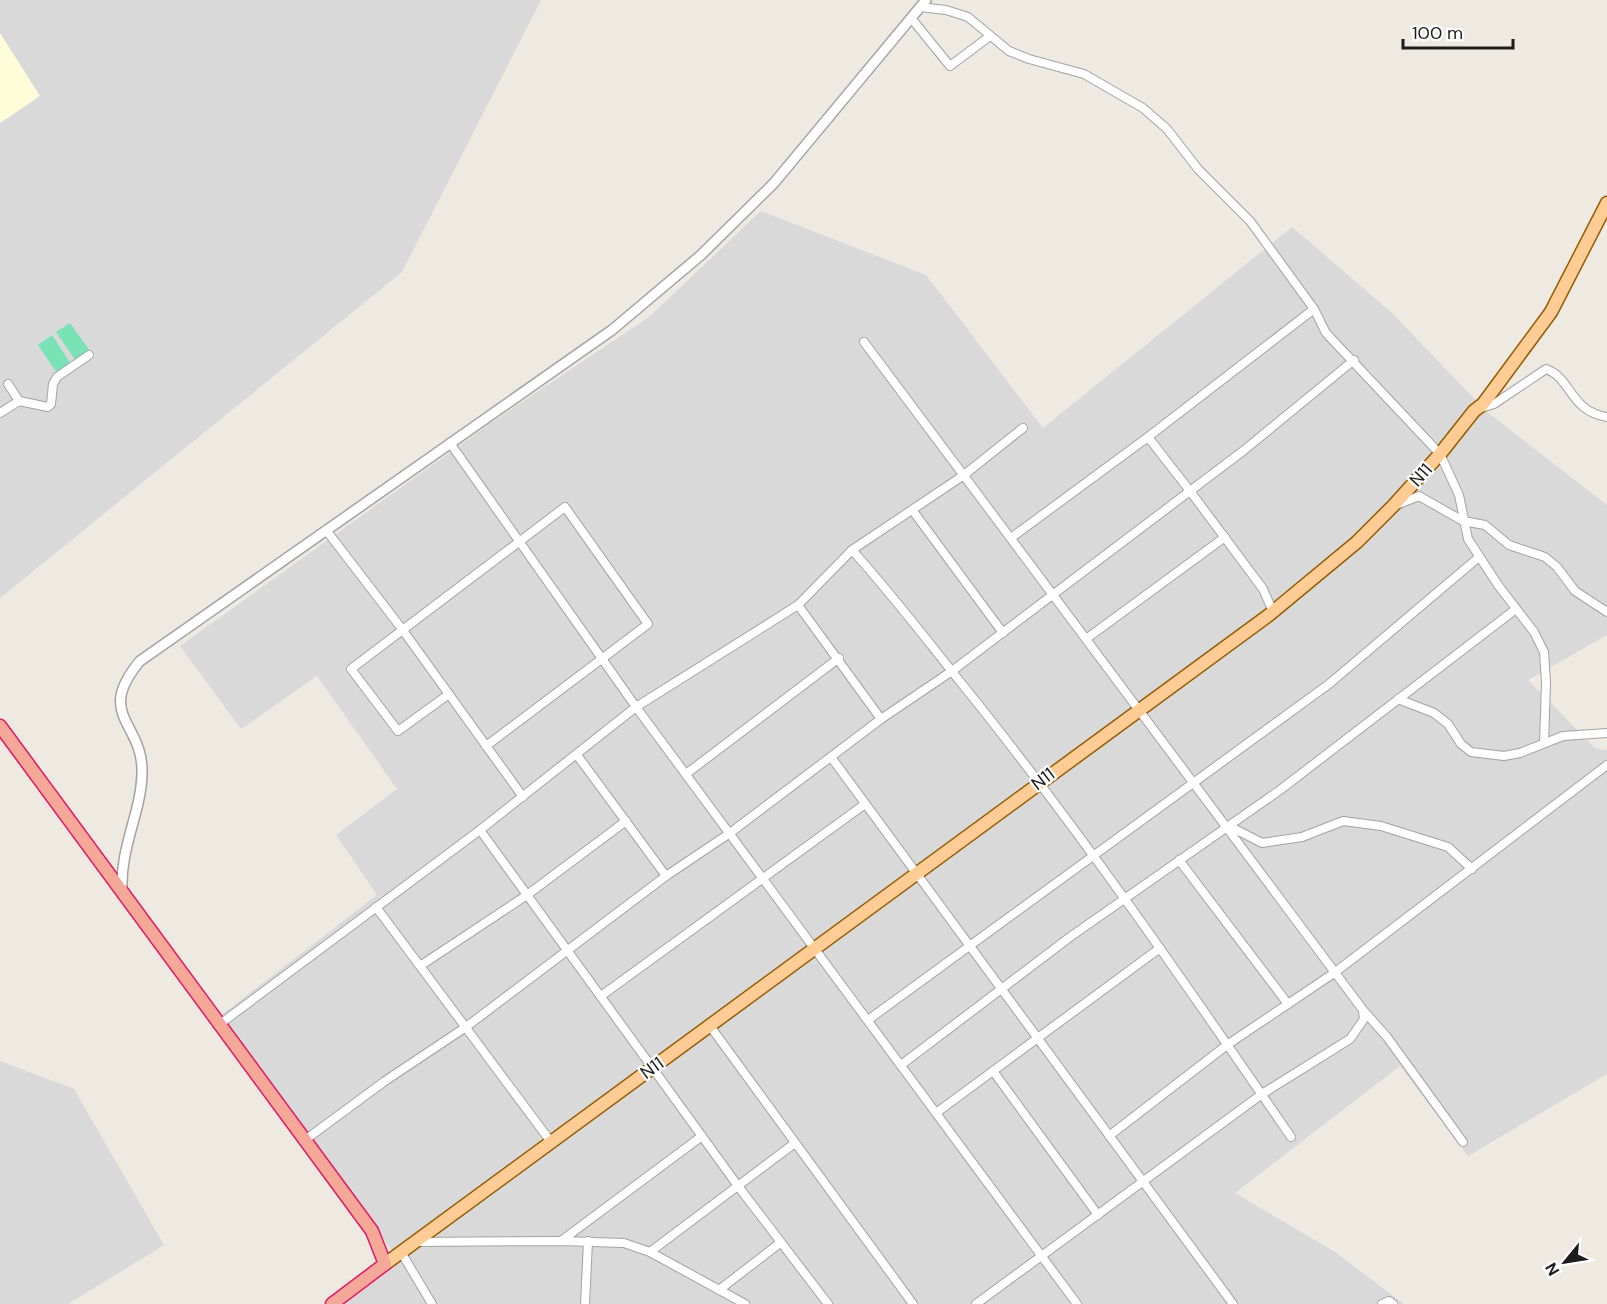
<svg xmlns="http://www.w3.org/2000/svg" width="1607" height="1304" font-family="'DM Sans',sans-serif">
<rect width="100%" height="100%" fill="#eee9e1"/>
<g fill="#dad9d9">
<polygon points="0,0 541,0 402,272 0,598"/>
<polygon points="761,211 926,275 1043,428 1292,227 1392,313 1487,412 1607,505 1607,635 1528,680 1595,748 1607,750 1607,1074 1468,1156 1400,1066 1235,1193 1335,1252 1404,1304 345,1304 400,1262 220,1016 377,895 336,835 397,789 317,676 241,729 180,646 495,420 649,317"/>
<polygon points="0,1061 74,1089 164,1245 68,1304 0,1304"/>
</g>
<polygon fill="#fffdd9" points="0,33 40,96 0,123"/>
<g fill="#79e3b5">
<polygon points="70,323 90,351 76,361 56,332"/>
<polygon points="52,335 71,364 57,373 38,345"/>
</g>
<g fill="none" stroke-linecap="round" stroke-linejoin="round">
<g stroke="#a3a3a3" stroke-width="10">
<g id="minor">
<polyline points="920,7 946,10 968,17 1009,51 1029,59 1084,74 1143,108 1167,129 1198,169 1250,221 1314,309 1326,333 1440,454 1459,495 1468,539 1498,585 1534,632 1544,652 1546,683 1544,743"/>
<polyline points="911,18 950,66 990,36"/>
<polyline points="864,342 1363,1010 1387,1037 1463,1142"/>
<polyline points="8,384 19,401"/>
<path d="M 1481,408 L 1494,404 L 1546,369 C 1572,378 1569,411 1607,417"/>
<polyline points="0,413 19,401 48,407 51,404 53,384 57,377 89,355"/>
<polyline points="450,443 636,707 1077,1304"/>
<polyline points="1396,505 1419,496 1463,521 1485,525 1509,545 1545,557 1557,567 1575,591 1607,612"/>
<polyline points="913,511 1003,633"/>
<polyline points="326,530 402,629 523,797"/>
<polyline points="1011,538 1148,437 1314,309"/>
<path d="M 852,550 C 891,593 926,639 962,684 C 1079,829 1185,983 1291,1137"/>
<polyline points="798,605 881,719"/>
<polyline points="1273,612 1263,589 1190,491 1243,451 1354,360"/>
<polyline points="1086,639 1225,537"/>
<polyline points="449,694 398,731 351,669 565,507 648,624 486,746"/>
<polyline points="1398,699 1434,713 1448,724 1461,744 1471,752 1504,756 1520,753 1563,736 1607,733"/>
<polyline points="577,755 666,876"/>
<polyline points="831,757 1233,1304"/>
<polyline points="686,774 839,658"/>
<polyline points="1229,826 1262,843 1302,837 1343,821 1381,826 1448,847 1472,869"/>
<polyline points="480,830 738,1186 828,1304"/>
<polyline points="1179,860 1288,1004"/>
<polyline points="376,907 551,1142"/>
<polyline points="420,966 527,895 626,821"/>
<polyline points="601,996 865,804"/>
<polyline points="868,1020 1329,684 1479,557"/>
<polyline points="220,1024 480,830 636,707 798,605 852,550 964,475 1023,428"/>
<polyline points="710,1026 913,1304"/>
<polyline points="901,1065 1070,937 1280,790 1516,609"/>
<polyline points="993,1071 1098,1215"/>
<polyline points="936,1113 1160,948"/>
<polyline points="1109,1136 1227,1045 1334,973 1607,765"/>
<polyline points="305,1140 385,1081 466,1027 666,876 730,833 881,719 952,671 1190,491 1148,437"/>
<polyline points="561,1241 702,1136"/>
<polyline points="415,1242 561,1241 624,1243 650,1252 745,1304"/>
<polyline points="401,1252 432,1304"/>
<polyline points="650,1252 795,1143"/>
<polyline points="719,1290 780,1243"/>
<polyline points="585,1304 588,1241"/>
<polyline points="976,1304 1262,1094 1350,1039 1364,1019 1363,1011"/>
<polyline points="1382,1304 1389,1301 1393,1304"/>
</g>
</g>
<g stroke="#a3a3a3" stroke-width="12">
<path id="tertiary" d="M 122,891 C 120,847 141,813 142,774 C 144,722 94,716 140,661 L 612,330 L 701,255 L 774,183 L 926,0"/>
</g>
<g stroke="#945c00" stroke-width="15">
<polyline id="primary" points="385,1264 1269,615 1357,542 1393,506 1440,454 1474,411 1483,404 1551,312 1607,203"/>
</g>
<g stroke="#e11967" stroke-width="15">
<polyline id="trunk" points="0,726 372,1231 385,1264 332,1304"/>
</g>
<use href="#minor" stroke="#fff" stroke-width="8"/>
<use href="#tertiary" stroke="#fff" stroke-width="9"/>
<use href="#primary" stroke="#ffcc95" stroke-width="12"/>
<use href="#trunk" stroke="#f5a798" stroke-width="12"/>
</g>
<g text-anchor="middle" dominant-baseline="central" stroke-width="4.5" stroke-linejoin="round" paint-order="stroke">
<g font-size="18" fill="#1c1c1c" stroke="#fff">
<text transform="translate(1421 475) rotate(-48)">N11</text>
<text transform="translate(1043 779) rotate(-37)">N11</text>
<text transform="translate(652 1068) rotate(-36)">N11</text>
</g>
</g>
<g transform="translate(1565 1262) rotate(240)" stroke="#ffffff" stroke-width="4.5" paint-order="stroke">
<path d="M0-4.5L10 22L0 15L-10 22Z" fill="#1c1c1c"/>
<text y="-9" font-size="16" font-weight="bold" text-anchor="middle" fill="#1c1c1c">N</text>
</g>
<path d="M1403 39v9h110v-9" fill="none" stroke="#1c1c1c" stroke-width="3"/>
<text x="1412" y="39" font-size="18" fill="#1c1c1c" stroke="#ffffff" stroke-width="4.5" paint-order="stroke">100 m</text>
</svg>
